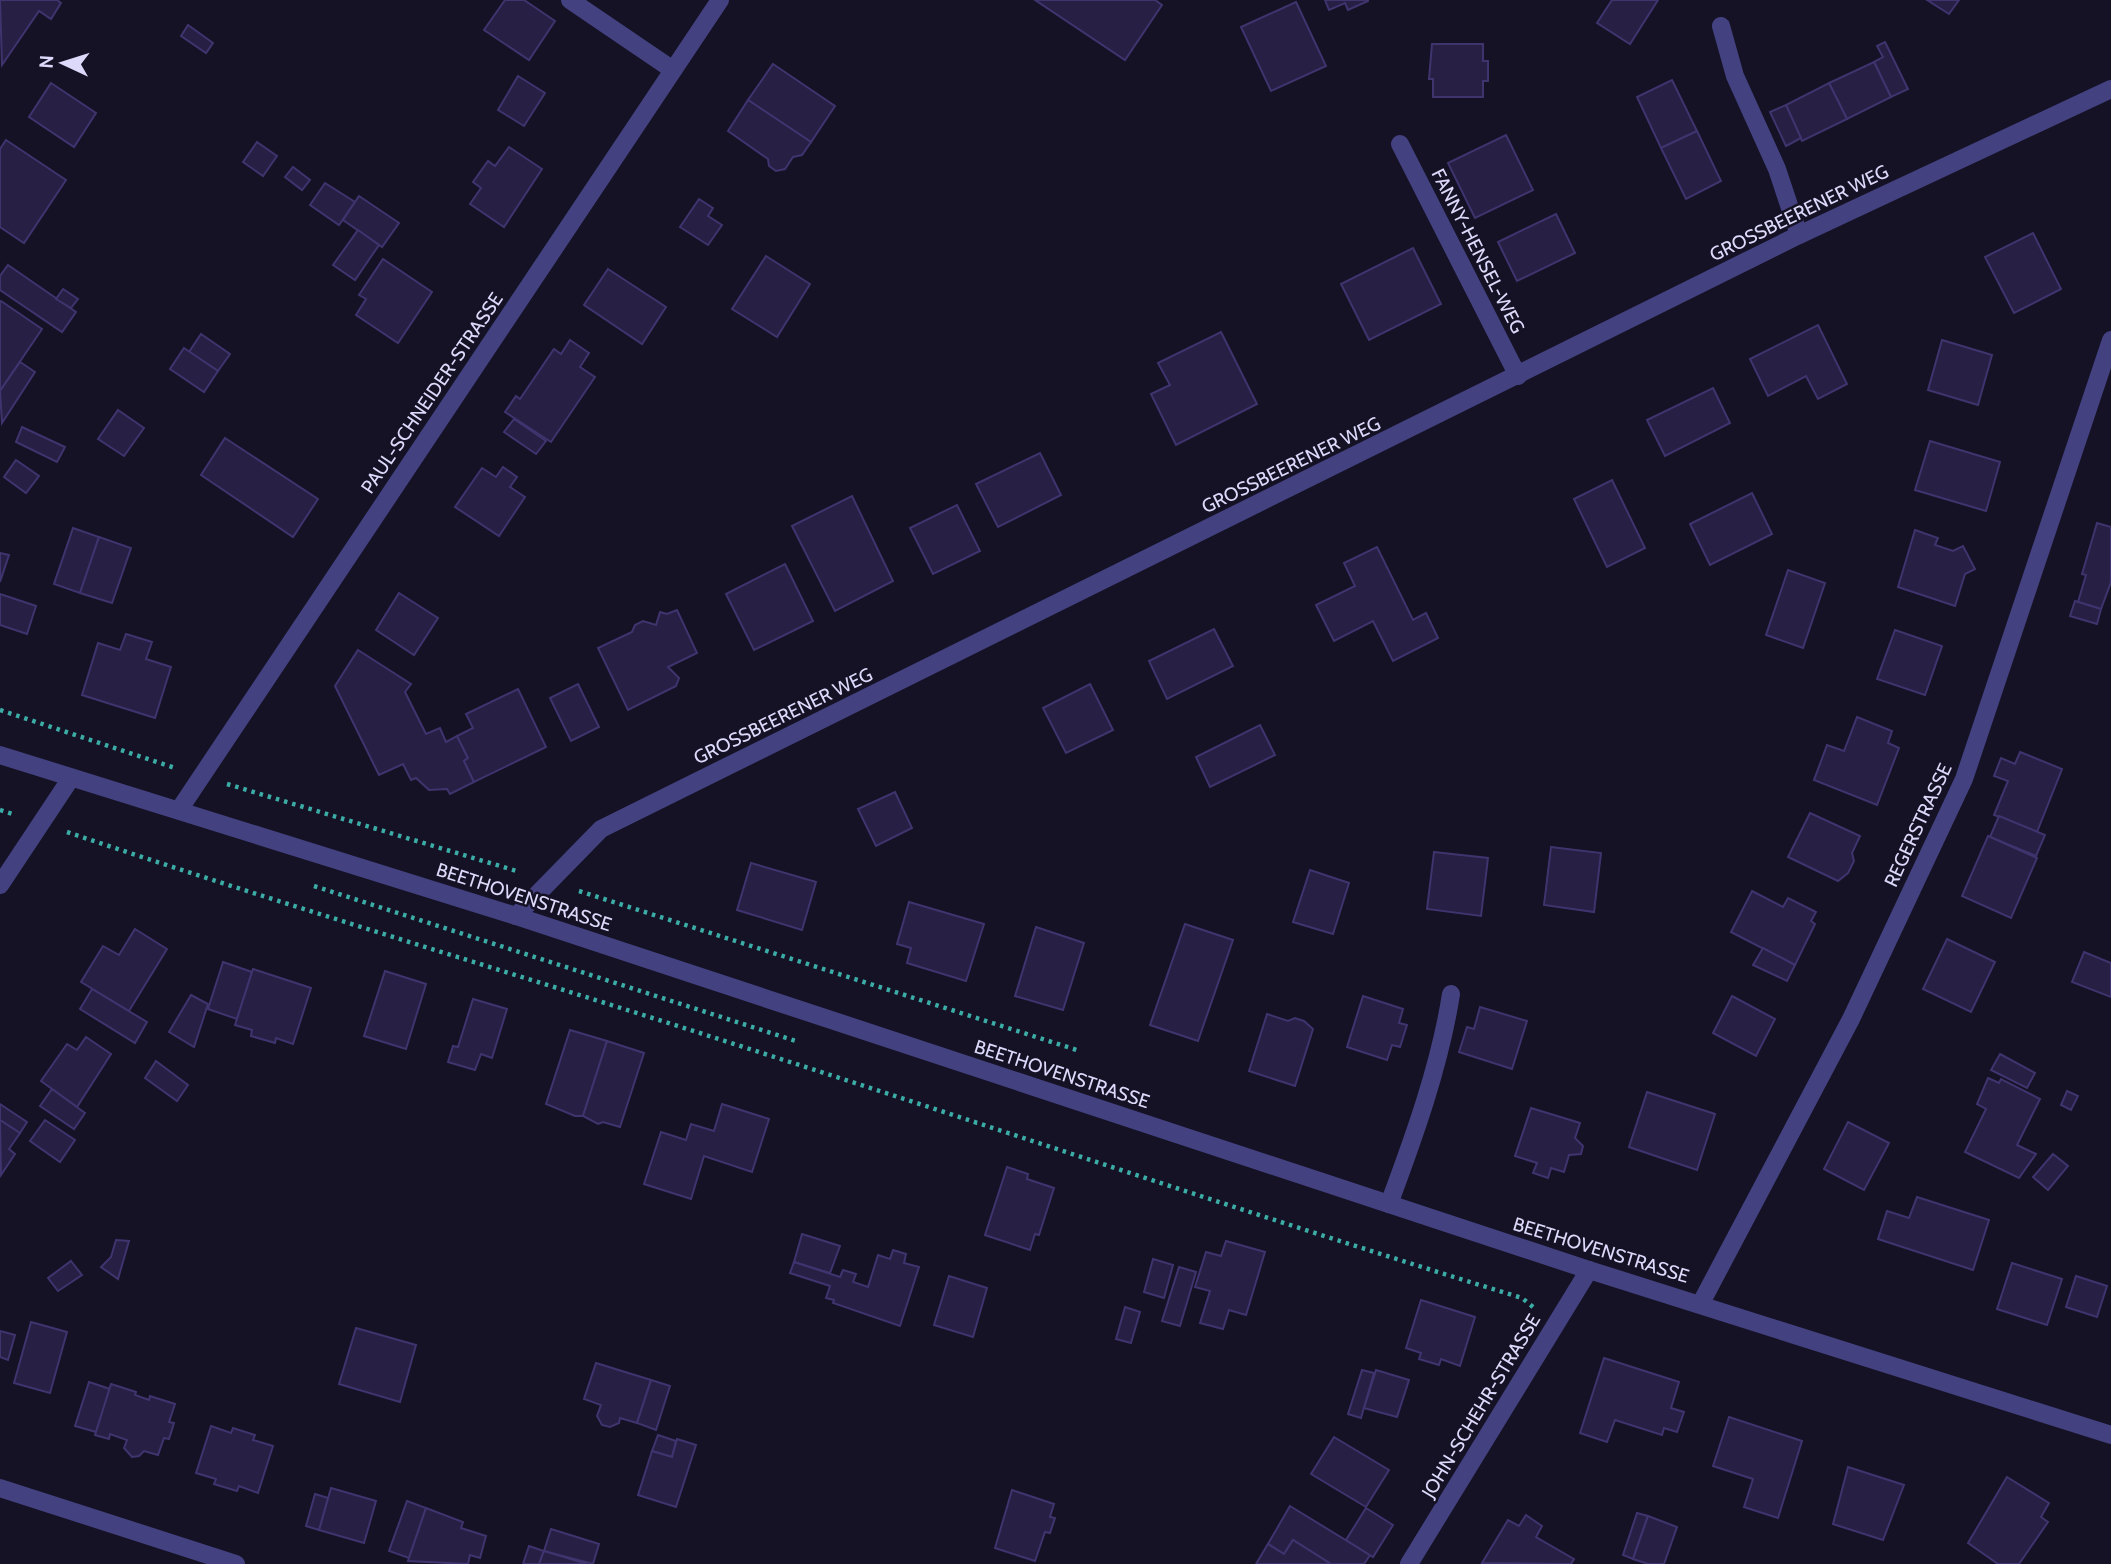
<svg xmlns="http://www.w3.org/2000/svg" width="2111" height="1564" font-family="Cabin,sans-serif">
<rect width="100%" height="100%" fill="#151225"/>
<g fill="#271f44" stroke="#3f346e" stroke-width="2">
<polygon points="0,0 57,0 61,3 51,19 39,11 2,65"/>
<polygon points="505,0 524,0 555,21 529,60 484,30"/>
<polygon points="1035,0 1155,0 1162,5 1125,60"/>
<polygon points="1325,0 1368,0 1368,1 1348,10 1345,3 1329,10"/>
<polygon points="1612,0 1658,0 1630,44 1597,23"/>
<polygon points="1927,0 1959,0 1949,14"/>
<polygon points="1296,2 1326,66 1271,91 1241,27"/>
<polygon points="188,25 213,43 206,53 181,36"/>
<polygon points="1885,42 1908,89 1891,97 1874,62 1883,57 1877,46"/>
<polygon points="1432,44 1483,44 1483,61 1488,61 1488,81 1483,81 1483,97 1433,97 1433,79 1429,79"/>
<polygon points="1874,62 1891,97 1847,119 1829,83"/>
<polygon points="773,64 835,106 811,142 748,100"/>
<polygon points="518,76 545,93 524,126 498,110"/>
<polygon points="1672,80 1697,131 1661,148 1637,97"/>
<polygon points="51,83 96,113 74,147 29,117"/>
<polygon points="1829,83 1847,119 1802,141 1786,105"/>
<polygon points="748,100 811,142 802,155 793,157 785,169 776,171 769,166 768,159 728,131"/>
<polygon points="1786,105 1801,138 1786,146 1770,112"/>
<polygon points="1697,131 1721,181 1686,199 1661,148"/>
<polygon points="1506,135 1533,190 1475,218 1448,163"/>
<polygon points="6,140 66,180 24,243 0,227 0,149"/>
<polygon points="257,142 277,156 263,176 243,162"/>
<polygon points="509,147 542,169 504,227 470,204 481,188 473,182 488,161 495,166"/>
<polygon points="293,167 310,180 302,190 285,177"/>
<polygon points="325,183 355,202 339,225 310,205"/>
<polygon points="359,196 399,223 382,247 343,220"/>
<polygon points="699,199 713,208 708,216 722,225 708,245 680,227"/>
<polygon points="1556,214 1575,253 1517,281 1498,242"/>
<polygon points="358,230 379,245 355,280 333,265"/>
<polygon points="2033,233 2061,289 2014,313 1985,257"/>
<polygon points="1413,248 1441,304 1369,340 1341,284"/>
<polygon points="766,256 810,284 777,337 732,309"/>
<polygon points="383,259 432,292 398,343 356,315 366,299 359,295"/>
<polygon points="8,265 76,312 62,332 0,290 0,276"/>
<polygon points="608,269 666,307 642,344 584,305"/>
<polygon points="63,289 78,299 71,308 56,299"/>
<polygon points="1,301 42,329 0,391 0,303"/>
<polygon points="1818,325 1847,384 1818,399 1806,376 1768,396 1750,359"/>
<polygon points="1221,332 1257,404 1176,445 1151,394 1170,385 1158,363"/>
<polygon points="201,334 230,354 218,371 189,352"/>
<polygon points="570,340 589,353 580,367 595,377 551,442 505,412 516,396 520,399 554,349 561,354"/>
<polygon points="1942,340 1992,355 1978,405 1928,390"/>
<polygon points="184,348 218,371 204,392 170,369"/>
<polygon points="20,362 35,372 2,423 0,391"/>
<polygon points="1713,388 1730,423 1665,456 1647,420"/>
<polygon points="118,410 144,428 124,456 98,439"/>
<polygon points="514,419 546,441 536,454 504,432"/>
<polygon points="22,427 65,447 57,462 16,442"/>
<polygon points="225,438 318,499 293,537 201,475"/>
<polygon points="1930,441 2000,462 1986,511 1915,490"/>
<polygon points="1040,453 1061,495 998,527 976,484"/>
<polygon points="16,460 39,476 26,493 4,477"/>
<polygon points="503,467 517,477 510,487 525,497 499,536 455,507 482,468 496,477"/>
<polygon points="1612,480 1645,548 1607,567 1574,499"/>
<polygon points="1752,493 1772,534 1710,565 1690,524"/>
<polygon points="852,496 893,581 835,611 792,526"/>
<polygon points="957,505 980,551 933,574 910,528"/>
<polygon points="2097,523 2111,527 2111,582 2101,609 2078,602 2086,575 2082,574"/>
<polygon points="73,528 99,537 80,593 54,584"/>
<polygon points="1915,530 1938,538 1935,545 1953,551 1963,546 1975,569 1965,574 1955,606 1898,587"/>
<polygon points="99,537 131,548 112,603 80,593"/>
<polygon points="1377,547 1413,620 1426,613 1438,638 1393,661 1373,621 1334,641 1316,605 1355,586 1344,563"/>
<polygon points="0,553 9,555 0,582"/>
<polygon points="785,564 813,621 754,650 726,594"/>
<polygon points="1788,570 1825,583 1803,648 1766,635"/>
<polygon points="399,593 438,618 414,655 376,630"/>
<polygon points="0,594 36,606 27,634 0,625"/>
<polygon points="2075,601 2101,609 2097,624 2070,616"/>
<polygon points="677,610 697,653 668,667 679,678 676,686 628,710 598,648 632,632 635,625 643,621 656,625 660,612 667,614"/>
<polygon points="1214,629 1233,666 1167,699 1149,661"/>
<polygon points="1895,630 1942,646 1925,695 1877,679"/>
<polygon points="126,634 152,642 146,659 171,667 155,718 82,695 98,643 120,650"/>
<polygon points="358,650 411,684 405,692 426,734 440,728 446,742 457,736 468,758 464,761 474,782 450,794 447,789 429,790 416,778 411,780 403,764 379,775 335,686"/>
<polygon points="578,684 599,727 571,741 550,698"/>
<polygon points="1090,684 1113,730 1066,753 1043,708"/>
<polygon points="518,689 546,747 474,782 464,761 468,758 457,736 473,728 466,714"/>
<polygon points="1857,717 1892,731 1888,743 1899,748 1877,805 1814,780 1827,745 1844,751"/>
<polygon points="1260,725 1275,755 1210,787 1196,757"/>
<polygon points="2020,752 2062,769 2037,832 1994,815 2008,781 1994,776 2001,758 2015,764"/>
<polygon points="895,792 912,828 876,846 858,809"/>
<polygon points="1810,813 1860,836 1852,853 1854,861 1848,873 1838,881 1788,857"/>
<polygon points="1999,816 2045,835 2036,856 1990,837"/>
<polygon points="1988,836 2037,858 2011,918 1962,896"/>
<polygon points="1551,847 1601,853 1594,912 1544,905"/>
<polygon points="1434,852 1488,858 1481,916 1427,909"/>
<polygon points="751,863 816,882 802,930 737,910"/>
<polygon points="1310,870 1349,883 1333,934 1293,922"/>
<polygon points="1752,891 1783,907 1788,898 1816,912 1811,921 1815,924 1795,965 1731,932"/>
<polygon points="909,902 984,924 966,981 907,963 911,948 897,944"/>
<polygon points="1185,924 1233,940 1198,1041 1150,1025"/>
<polygon points="1036,927 1084,943 1063,1010 1015,996"/>
<polygon points="135,929 167,949 129,1011 81,982 103,946 119,955"/>
<polygon points="1947,939 1995,962 1971,1012 1923,989"/>
<polygon points="1763,948 1795,965 1787,981 1753,965"/>
<polygon points="2084,952 2111,963 2111,997 2072,982"/>
<polygon points="223,962 252,972 237,1019 208,1009"/>
<polygon points="253,969 311,988 293,1044 276,1038 275,1043 251,1036 252,1030 235,1025"/>
<polygon points="385,971 426,984 406,1049 364,1036"/>
<polygon points="92,989 147,1022 135,1043 80,1009"/>
<polygon points="191,995 208,1004 194,1047 169,1032"/>
<polygon points="1363,996 1403,1009 1399,1023 1407,1025 1400,1047 1392,1045 1387,1060 1347,1047"/>
<polygon points="1732,996 1775,1019 1756,1056 1713,1033"/>
<polygon points="473,999 507,1009 492,1058 481,1054 475,1070 448,1062 453,1046 458,1047"/>
<polygon points="1480,1007 1527,1021 1512,1069 1459,1052 1467,1027 1474,1029"/>
<polygon points="1267,1014 1288,1021 1295,1018 1304,1021 1313,1029 1295,1086 1249,1071"/>
<polygon points="570,1030 607,1041 583,1116 575,1116 546,1104"/>
<polygon points="86,1037 111,1054 77,1107 41,1081 67,1044 77,1050"/>
<polygon points="607,1041 644,1053 620,1127 603,1122 598,1124 583,1116"/>
<polygon points="2000,1054 2035,1073 2027,1088 1991,1070"/>
<polygon points="156,1061 188,1085 177,1101 145,1078"/>
<polygon points="1988,1078 1999,1083 2001,1079 2040,1099 2017,1145 2036,1154 2019,1178 1965,1152 1986,1109 1977,1104"/>
<polygon points="52,1089 85,1113 74,1129 40,1106"/>
<polygon points="2067,1091 2078,1096 2071,1110 2061,1105"/>
<polygon points="1647,1092 1715,1114 1697,1170 1629,1147"/>
<polygon points="0,1104 27,1122 20,1133 0,1120"/>
<polygon points="722,1104 769,1119 752,1172 704,1156 691,1199 644,1184 661,1132 686,1140 691,1124 714,1131"/>
<polygon points="1531,1108 1580,1123 1575,1138 1583,1146 1581,1154 1569,1155 1564,1172 1551,1168 1548,1178 1533,1173 1537,1163 1515,1156"/>
<polygon points="0,1120 20,1133 9,1149 15,1154 1,1175"/>
<polygon points="45,1120 75,1140 60,1162 30,1141"/>
<polygon points="1848,1122 1889,1143 1864,1190 1824,1169"/>
<polygon points="2053,1154 2068,1166 2048,1190 2033,1177"/>
<polygon points="1007,1167 1028,1174 1027,1179 1054,1188 1039,1235 1035,1234 1030,1250 985,1235"/>
<polygon points="1917,1197 1989,1220 1973,1270 1878,1239 1887,1211 1909,1218"/>
<polygon points="802,1234 840,1246 830,1273 794,1262"/>
<polygon points="116,1240 129,1241 118,1279 101,1267 111,1257"/>
<polygon points="1226,1241 1265,1252 1246,1315 1229,1310 1223,1329 1200,1323 1210,1291 1195,1287 1206,1252 1221,1256"/>
<polygon points="893,1250 906,1254 904,1263 919,1267 900,1326 833,1303 834,1300 826,1298 830,1286 790,1273 794,1262 840,1277 843,1270 856,1274 853,1282 868,1287 878,1255 890,1259"/>
<polygon points="1153,1259 1173,1265 1164,1298 1144,1292"/>
<polygon points="71,1261 82,1275 58,1291 48,1278"/>
<polygon points="2012,1263 2062,1279 2047,1325 1997,1309"/>
<polygon points="1179,1267 1196,1272 1180,1326 1162,1321"/>
<polygon points="949,1276 987,1288 973,1337 934,1325"/>
<polygon points="2076,1276 2107,1286 2097,1317 2066,1307"/>
<polygon points="1421,1300 1475,1317 1460,1366 1441,1359 1439,1365 1419,1359 1421,1353 1406,1348"/>
<polygon points="1125,1307 1140,1312 1131,1343 1116,1339"/>
<polygon points="31,1322 67,1332 50,1393 14,1383"/>
<polygon points="356,1328 416,1345 400,1402 339,1384"/>
<polygon points="0,1331 15,1335 8,1360 0,1357"/>
<polygon points="1604,1358 1679,1382 1671,1408 1684,1412 1677,1432 1664,1428 1662,1435 1615,1420 1607,1442 1580,1433"/>
<polygon points="596,1363 651,1380 637,1423 620,1418 619,1423 610,1427 602,1425 597,1416 601,1405 584,1399"/>
<polygon points="1362,1370 1374,1373 1361,1418 1348,1414"/>
<polygon points="1376,1370 1409,1380 1397,1417 1364,1408"/>
<polygon points="651,1380 670,1386 656,1430 637,1423"/>
<polygon points="89,1382 110,1389 96,1432 75,1426"/>
<polygon points="111,1384 136,1392 135,1395 149,1400 150,1396 175,1404 169,1422 174,1423 169,1439 164,1438 158,1455 144,1451 139,1456 132,1457 124,1448 127,1440 110,1434 109,1439 95,1435"/>
<polygon points="1729,1417 1802,1441 1778,1518 1744,1507 1753,1479 1713,1466"/>
<polygon points="211,1426 231,1433 233,1428 255,1435 253,1440 273,1446 258,1493 239,1486 237,1491 214,1484 216,1479 196,1473"/>
<polygon points="658,1435 676,1441 672,1457 652,1451"/>
<polygon points="1334,1437 1389,1470 1366,1507 1311,1474"/>
<polygon points="677,1439 696,1445 676,1507 638,1495 652,1451 672,1457"/>
<polygon points="1848,1467 1904,1485 1883,1540 1833,1524"/>
<polygon points="2007,1477 2049,1503 2041,1517 2048,1522 2019,1564 1998,1564 1968,1543"/>
<polygon points="331,1488 376,1501 364,1543 319,1530"/>
<polygon points="1012,1490 1054,1504 1050,1517 1055,1518 1050,1533 1045,1532 1035,1561 995,1548"/>
<polygon points="315,1494 328,1498 319,1530 306,1526"/>
<polygon points="407,1501 426,1508 409,1558 389,1551"/>
<polygon points="1290,1506 1370,1555 1364,1564 1331,1564 1293,1540 1284,1554 1268,1544"/>
<polygon points="426,1508 463,1522 461,1528 486,1536 480,1558 470,1555 468,1564 408,1561"/>
<polygon points="1366,1508 1393,1525 1373,1557 1346,1540"/>
<polygon points="1637,1513 1648,1516 1633,1559 1623,1555"/>
<polygon points="1526,1515 1542,1526 1536,1537 1574,1559 1571,1564 1482,1563 1508,1520 1519,1526"/>
<polygon points="1648,1516 1677,1527 1664,1564 1648,1564 1633,1559"/>
<polygon points="551,1529 599,1544 593,1564 544,1551"/>
<polygon points="1293,1540 1331,1564 1256,1564 1268,1544 1284,1554"/>
<polygon points="529,1546 544,1551 539,1564 523,1564"/>
<polygon points="544,1551 587,1564 539,1564"/>
</g>
<g fill="none" stroke-linecap="round" stroke-linejoin="round">
<g stroke="#3cada6" stroke-width="4.5" stroke-dasharray="3.5 5" stroke-linecap="butt">
<polyline points="0,710 175,768"/>
<polyline points="227,784 520,872"/>
<polyline points="0,810 16,815"/>
<path d="M 67,832 C 298,910 531,978 762,1053 C 1015,1134 1267,1220 1522,1298 L 1533,1307"/>
<polyline points="314,886 799,1042"/>
<polyline points="579,891 1080,1051"/>
</g>
<g stroke="#434180" stroke-width="18">
<polyline points="570,0 673,70"/>
<polyline points="1721,26 1735,76 1777,169 1799,235"/>
<polyline points="1400,144 1518,376"/>
<path d="M 1389,1204 C 1414,1137 1440,1065 1451,994"/>
</g>
<g stroke="#434180" stroke-width="18">
<polyline points="0,755 516,916 1589,1270 2111,1435"/>
<polyline points="179,810 720,0"/>
<polyline points="0,885 71,778"/>
<polyline points="516,916 601,829 1799,235 2111,89"/>
<polyline points="1701,1303 1851,1019 1964,779 2111,340"/>
<polyline points="0,1488 236,1564"/>
<polyline points="1409,1564 1589,1270"/>
</g>
</g>
<g text-anchor="middle" dominant-baseline="central" stroke-width="5" stroke-linejoin="round" paint-order="stroke">
<g font-size="19" fill="#ddd9fb" stroke="#151225">
<text transform="translate(1799 213) rotate(-26)">GROSSBEERENER WEG</text>
<text transform="translate(1478 251) rotate(63)">FANNY-HENSEL-WEG</text>
<text transform="translate(432 393) rotate(-56)">PAUL-SCHNEIDER-STRASSE</text>
<text transform="translate(1291 465) rotate(-26)">GROSSBEERENER WEG</text>
<text transform="translate(783 716) rotate(-26)">GROSSBEERENER WEG</text>
<text transform="translate(1918 825) rotate(-65)">REGERSTRASSE</text>
<text transform="translate(524 897) rotate(18)">BEETHOVENSTRASSE</text>
<text transform="translate(1062 1074) rotate(18)">BEETHOVENSTRASSE</text>
<text transform="translate(1601 1250) rotate(17)">BEETHOVENSTRASSE</text>
<text transform="translate(1481 1406) rotate(-59)">JOHN-SCHEHR-STRASSE</text>
</g>
</g>
<g transform="translate(63 63) rotate(274)" stroke="#151225" stroke-width="5" paint-order="stroke">
<path d="M0-5L12 26L0 18L-12 26Z" fill="#ddd9fb"/>
<text y="-10" font-size="19" font-weight="bold" text-anchor="middle" fill="#ddd9fb">N</text>
</g>
</svg>
